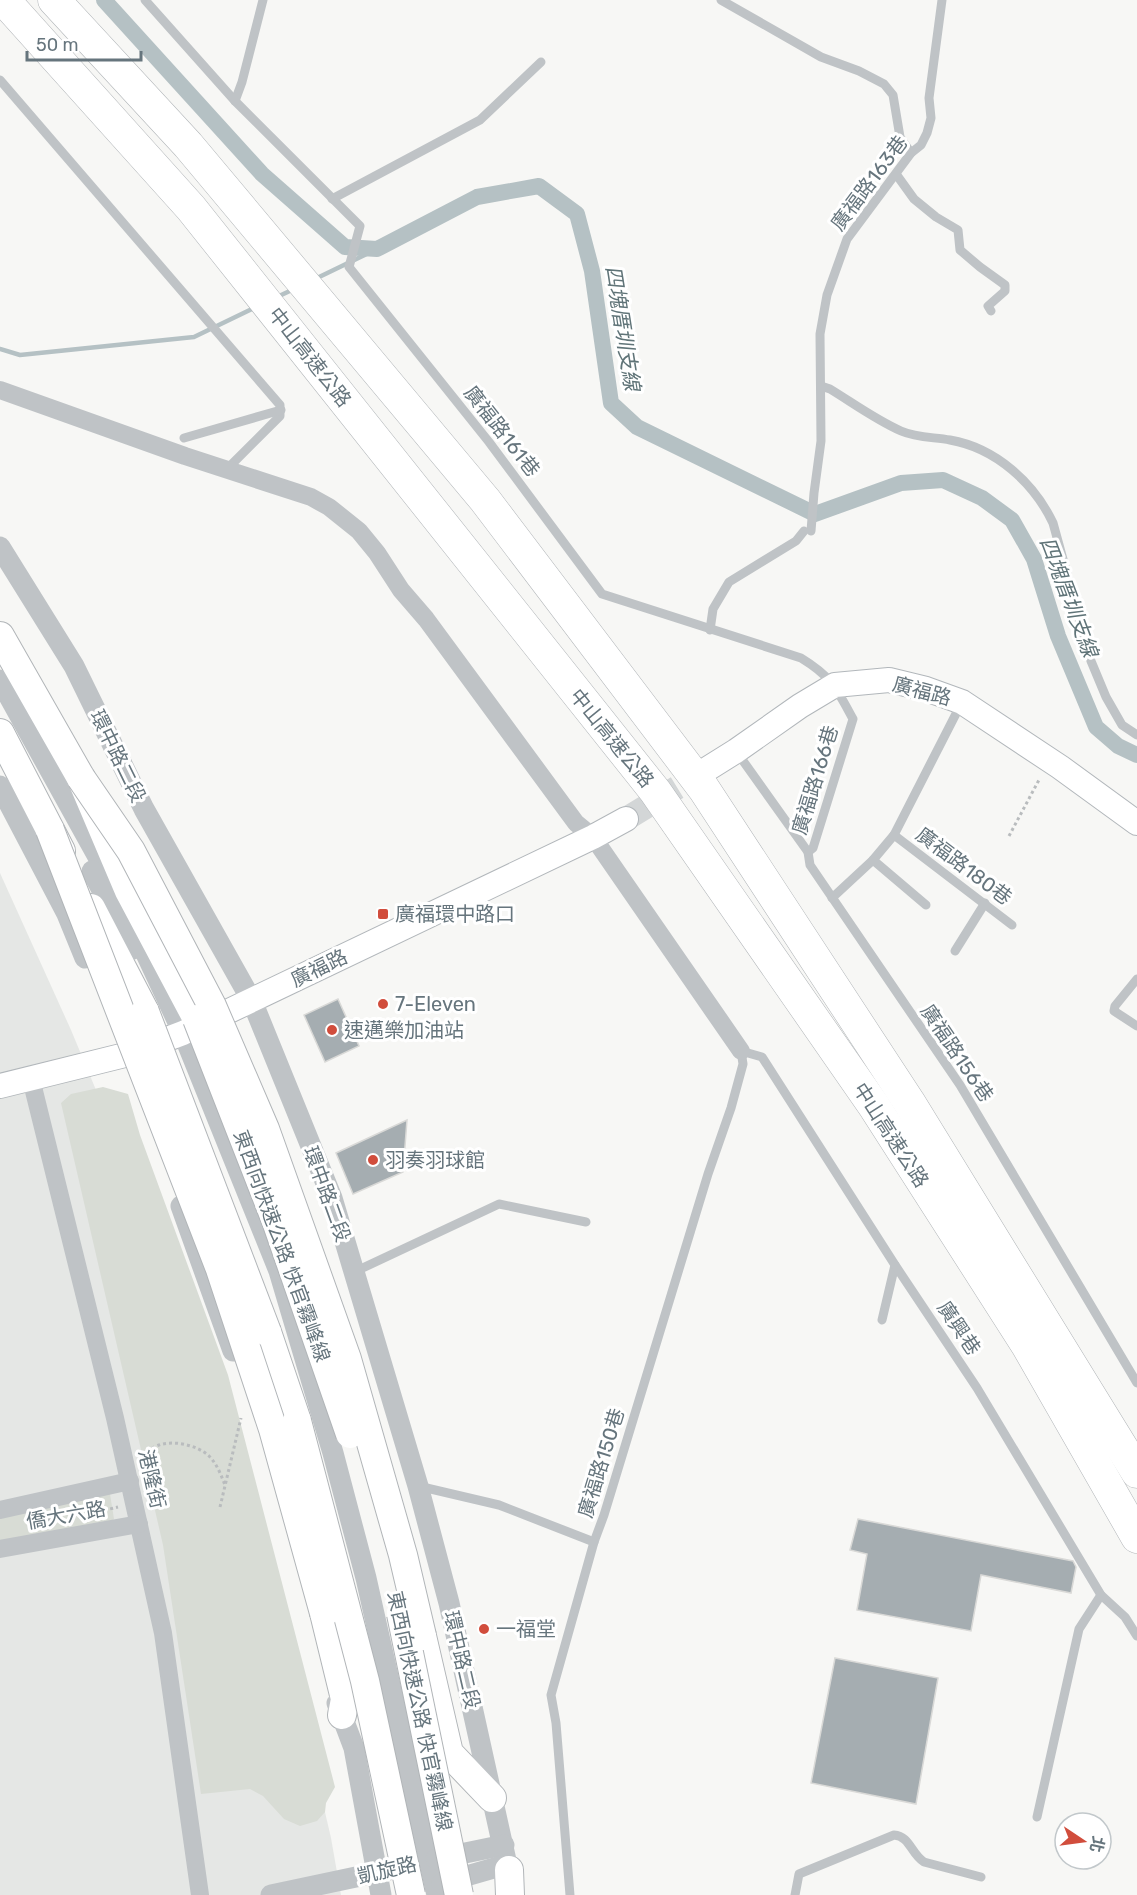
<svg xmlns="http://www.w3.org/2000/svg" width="1137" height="1895" font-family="Rubik,'Noto Sans TC',sans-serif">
<rect width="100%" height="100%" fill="#f7f7f5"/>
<polygon fill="#e5e7e5" points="0,873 71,1030 106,1114 295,1683 331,1838 341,1895 0,1895"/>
<g fill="#d8dcd5">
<polygon points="103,1087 128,1094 140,1135 228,1375 335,1787 326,1803 325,1812 317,1821 300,1826 284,1819 263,1796 250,1789 201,1794 163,1545 61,1103 71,1094"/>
<polygon points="110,1494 114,1519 110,1522 0,1543 0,1513"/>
</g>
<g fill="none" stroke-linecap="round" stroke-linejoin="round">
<g stroke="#b5c1c4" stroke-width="4.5">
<polyline points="315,279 377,249"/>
<polyline points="277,297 294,289"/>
<polyline points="0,349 20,355 194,337 256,307"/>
</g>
<polyline stroke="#b5c1c4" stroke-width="16" points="104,0 262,174 345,247 377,249 477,197 539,186 577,214 592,271 611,403 637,427 815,514 901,483 943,480 982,498 1012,520 1034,559 1058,636 1096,727 1118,746 1137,755"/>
</g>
<g fill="#a5adb1" stroke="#d9d9d7" stroke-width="1.5">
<polygon points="338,999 359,1046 325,1062 304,1015"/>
<polygon points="407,1120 403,1172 353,1194 336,1153"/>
<polygon points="858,1519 1073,1561 1076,1567 1071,1593 981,1575 971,1631 857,1610 867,1554 850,1550"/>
<polygon points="835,1658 938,1678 916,1804 811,1783"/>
</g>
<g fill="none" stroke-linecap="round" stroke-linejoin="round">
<polyline stroke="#d3d6d7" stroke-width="24" stroke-dasharray="24 12" stroke-linecap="butt" points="626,819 696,776"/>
<g stroke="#b2b7bb" stroke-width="26">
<g id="secondary">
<polyline points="696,776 736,751 800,706 835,685 889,680 926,689 962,702 1060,767 1137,823"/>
<polyline points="0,1086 125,1055 183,1033 593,837 626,819"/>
</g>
</g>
<g stroke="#b1b5b8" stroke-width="30">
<g id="trunk">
<polyline points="0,636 81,778 129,891 197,1019"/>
<polyline points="0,733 61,851"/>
<polyline points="91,908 145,1012"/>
<polyline points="267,1332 297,1421"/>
<polyline points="324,1613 345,1699 342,1715"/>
<polyline points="422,1636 449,1753 492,1798"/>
<polyline points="509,1870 510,1895"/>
</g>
</g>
<g stroke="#b1b5b8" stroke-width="33">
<g id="motorway">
<polyline points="4,0 191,208 655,791 874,1106 1027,1345 1137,1537"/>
<polyline points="54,0 188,145 485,500 704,789 909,1102 1137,1472"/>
</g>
</g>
<g stroke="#b9bcbe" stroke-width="3" stroke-dasharray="3 3" stroke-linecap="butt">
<polyline points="1009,836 1040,778"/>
<path d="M 142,1455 C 147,1452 153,1447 159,1445 C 174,1440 197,1445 209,1456 C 217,1464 221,1475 225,1485"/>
<polyline points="220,1507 241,1418"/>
<polyline points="81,1516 118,1507"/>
<polyline points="36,1519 63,1520"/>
</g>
<g stroke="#bfc3c6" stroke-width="9">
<path d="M 145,0 L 235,101 L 360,226 L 349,267 L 489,442 L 602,594 L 801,658 C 832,677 836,688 853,719 L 813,848 L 808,852"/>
<polyline points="721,0 821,57 859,71 884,84 893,95 900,137 911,153"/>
<polyline points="0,80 280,405 280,416 226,470"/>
<polyline points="235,101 242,82 263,0"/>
<polyline points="896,174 914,199 936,217 958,230 960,250 980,267 1005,285 1005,291 988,306 991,311"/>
<polyline points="332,199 480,120 541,62"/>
<path d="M 821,386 L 830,389 C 853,403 876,420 901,431 C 917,438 934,437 950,440 C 996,448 1034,483 1053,523 L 1091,661 L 1106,697 L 1122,725 L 1137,735"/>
<polyline points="184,438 281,410"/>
<polyline points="811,531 814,493 821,441 820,334 827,295 847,239 911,153 921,145 927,133 931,118 929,98 942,0"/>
<polyline points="710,630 713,609 729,582 796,541 804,531"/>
<polyline points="736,751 808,852 810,865 960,1085 1137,1383"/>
<polyline points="894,835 1012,925"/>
<polyline points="873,860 926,905"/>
<polyline points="832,898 873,860 894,835 962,702"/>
<polyline points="955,951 985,903"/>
<polyline points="1137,979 1115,1006 1114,1011 1137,1026"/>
<polyline points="354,1272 499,1204 586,1222"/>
<polyline points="882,1320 895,1265"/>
<polyline points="418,1486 499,1505 594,1542"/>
<polyline points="1037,1817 1079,1629 1101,1595"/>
<polyline points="570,1895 556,1723 551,1695 594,1542 604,1515 708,1174 731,1108 743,1064 741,1051 762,1057 895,1265 977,1388 1101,1595 1125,1617 1137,1636"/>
<path d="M 795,1895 L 799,1874 L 894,1835 C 910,1836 911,1854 924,1862 L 981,1877"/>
</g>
<g stroke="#bfc3c6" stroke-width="18">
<polyline points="0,390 185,456 311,497 329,507 359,531 377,553 401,590 426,619 576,823 593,837 741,1051"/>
<polyline points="31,1079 115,1418 163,1633 200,1895"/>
<polyline points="0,1510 130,1481"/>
<polyline points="0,1549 139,1524"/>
</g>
<g stroke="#bfc3c6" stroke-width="21">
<polyline points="0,547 74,666 144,809 252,1001 332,1198 418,1486 449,1603 511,1883"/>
<polyline points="0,680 113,884"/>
<polyline points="0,786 67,914 85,958"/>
<polyline points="92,871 133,949"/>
<polyline points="134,928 183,1033 279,1271 333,1453 366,1578 437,1895"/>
<polyline points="181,1206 233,1351"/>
<polyline points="337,1703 354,1748 381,1895"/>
<polyline points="436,1859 504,1845"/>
<polyline points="442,1883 508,1864"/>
<polyline points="271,1895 389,1870"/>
</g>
<use href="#secondary" stroke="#fff" stroke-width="24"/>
<use href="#trunk" stroke="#fff" stroke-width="28"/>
<use href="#motorway" stroke="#fff" stroke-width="32"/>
<g stroke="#b1b5b8" stroke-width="30" stroke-linecap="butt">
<g id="trunk-bridge">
<polyline points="81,778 131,851 212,1006 265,1129 347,1359 403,1555 422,1636"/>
<polyline points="50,830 220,1269 273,1429 324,1613"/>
<polyline points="145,1012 267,1332"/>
<polyline points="197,1019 276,1221 350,1434"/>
<polyline points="297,1421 365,1681 411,1895"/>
<polyline points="401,1614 459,1895"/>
</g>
</g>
<use href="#trunk-bridge" stroke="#fff" stroke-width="28"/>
</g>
<g fill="#d14d3c" stroke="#fff" stroke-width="2">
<rect x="377" y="908" width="12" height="12" rx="3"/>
<circle cx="383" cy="1004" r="6"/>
<circle cx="332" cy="1030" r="6"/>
<circle cx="373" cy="1160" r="6"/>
<circle cx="484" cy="1629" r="6"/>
</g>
<g text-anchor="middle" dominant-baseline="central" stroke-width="6" stroke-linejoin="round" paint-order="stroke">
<g font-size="20" fill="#66757d" stroke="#fff">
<text transform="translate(869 183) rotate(-53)">廣福路163巷</text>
<text transform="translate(310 357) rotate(52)">中山高速公路</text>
<text transform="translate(502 431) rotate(52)">廣福路161巷</text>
<text transform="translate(922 691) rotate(15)">廣福路</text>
<text transform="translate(612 738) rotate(51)">中山高速公路</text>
<text transform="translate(118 756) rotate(64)">環中路二段</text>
<text transform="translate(815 780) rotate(-73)">廣福路166巷</text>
<text transform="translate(964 866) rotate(37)">廣福路180巷</text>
<text transform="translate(319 968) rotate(-26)">廣福路</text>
<text transform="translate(957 1053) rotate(56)">廣福路156巷</text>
<text transform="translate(891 1135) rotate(57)">中山高速公路</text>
<text transform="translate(327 1194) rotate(70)">環中路二段</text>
<text transform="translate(282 1246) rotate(70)">東西向快速公路 快官霧峰線</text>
<text transform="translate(959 1328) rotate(56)">廣興巷</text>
<text transform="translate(601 1463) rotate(-73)">廣福路150巷</text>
<text transform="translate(152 1479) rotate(77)">港隆街</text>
<text transform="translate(66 1515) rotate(-10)">僑大六路</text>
<text transform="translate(462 1660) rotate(77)">環中路二段</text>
<text transform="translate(420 1711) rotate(78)">東西向快速公路 快官霧峰線</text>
<text transform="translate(387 1870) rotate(-13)">凱旋路</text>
</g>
<g font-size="20" fill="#66757d" stroke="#fff" text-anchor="start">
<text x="395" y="914">廣福環中路口</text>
<text x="395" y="1004">7-Eleven</text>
<text x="344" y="1030">速邁樂加油站</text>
<text x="385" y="1160">羽奏羽球館</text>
<text x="496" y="1629">一福堂</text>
</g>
<g font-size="21" font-style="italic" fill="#607478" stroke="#fff">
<text transform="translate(623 328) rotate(81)">四塊厝圳支線</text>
<text transform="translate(1069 597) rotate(69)">四塊厝圳支線</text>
</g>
</g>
<g transform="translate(1083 1841) rotate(103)"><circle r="28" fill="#ffffff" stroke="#c2c8cb" stroke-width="1.5"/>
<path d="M0-4.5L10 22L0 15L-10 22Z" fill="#d14d3c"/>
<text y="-9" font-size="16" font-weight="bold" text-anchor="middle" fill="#66757d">北</text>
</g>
<path d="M27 51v9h114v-9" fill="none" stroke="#66757d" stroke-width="3"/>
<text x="36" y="51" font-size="18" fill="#66757d" stroke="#ffffff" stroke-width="4.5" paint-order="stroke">50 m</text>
</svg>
